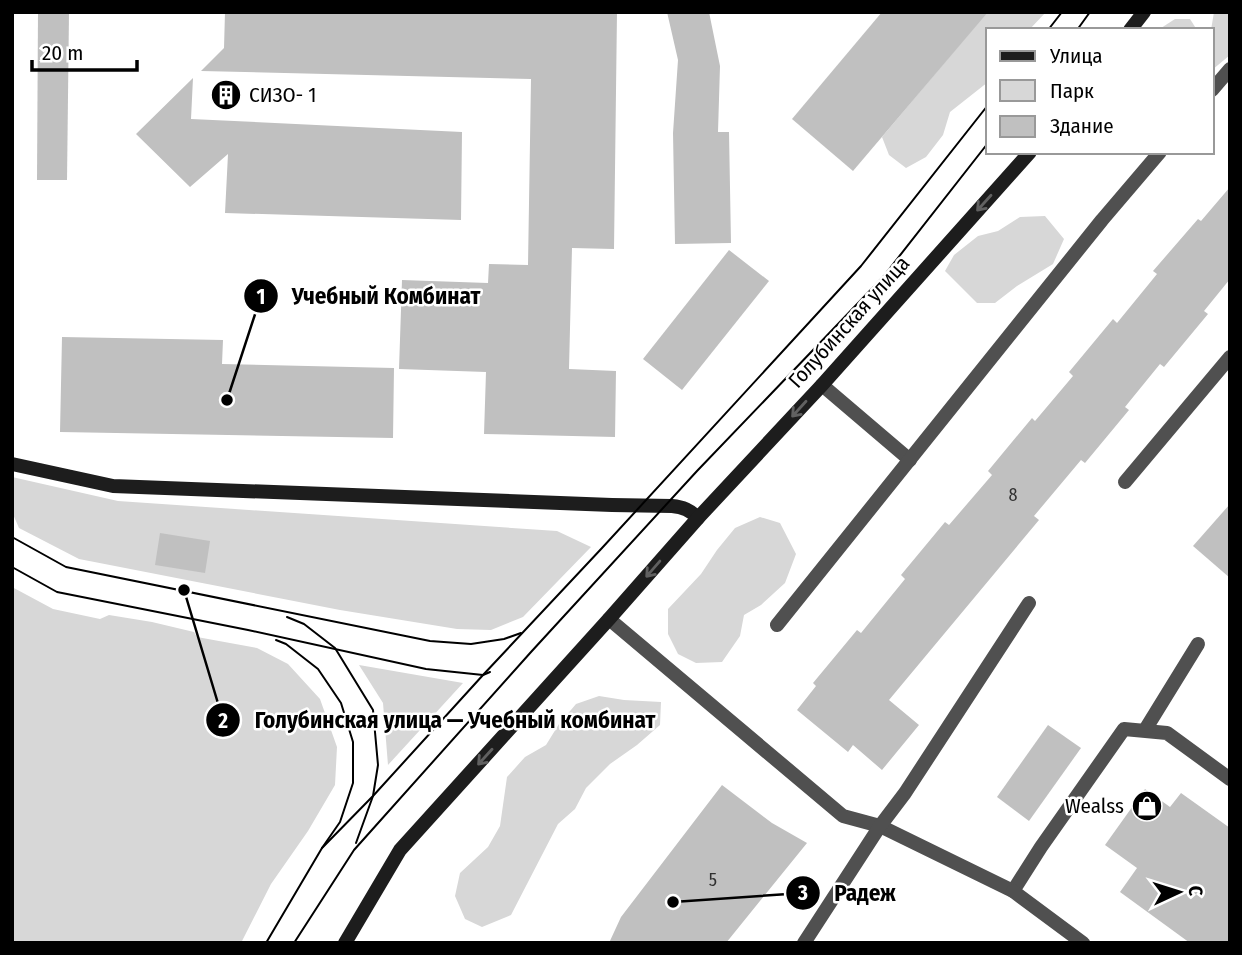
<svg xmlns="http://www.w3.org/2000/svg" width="1242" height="955" font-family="'Fira Sans Condensed',sans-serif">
<rect width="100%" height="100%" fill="#fff"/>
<g fill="#d7d7d7">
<polygon points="987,12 1046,12 1029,30 988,30 988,82 950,112 943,135 926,157 906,168 889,155 882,137"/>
<polygon points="1214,12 1230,12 1230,55 1212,70 1212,30 1211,30"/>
<polygon points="1175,19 1190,19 1197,30 1158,30"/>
<polygon points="1045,216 1064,239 1053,264 1017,286 995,303 977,303 945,271 954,255 978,236 998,231 1020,217"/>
<polygon points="12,477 118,501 557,531 591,547 523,617 491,630 457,629 340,610 79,559 19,528 12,512"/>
<polygon points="760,517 780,523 796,554 785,583 761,605 744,615 740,636 722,662 696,663 678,654 668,634 668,609 701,574 717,550 735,528"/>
<polygon points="12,587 53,609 100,619 109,615 152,622 194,632 197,637 257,648 288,664 320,699 337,747 335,785 308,831 271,884 241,943 12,943"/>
<polygon points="359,665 463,683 388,765 383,703"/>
<polygon points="599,696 624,700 661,702 660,725 637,745 610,764 586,788 575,809 558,824 511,915 482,927 465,919 455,896 460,873 488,847 500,826 507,777 525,757 546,745 559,724 576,704"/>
</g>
<g fill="#c0c0c0">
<polygon points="38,12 69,12 67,180 37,180"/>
<polygon points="225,12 617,12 614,249 572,248 569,369 616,371 615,437 484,434 486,372 399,369 402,280 488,283 489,264 528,265 531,79 201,71 224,48"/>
<polygon points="667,12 709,12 720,66 718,132 729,132 731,243 675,244 673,133 678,60"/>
<polygon points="882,12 988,12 853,171 792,119"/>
<polygon points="193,78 191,119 462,132 461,220 225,213 228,154 190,187 136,134"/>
<polygon points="1230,187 1230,279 1204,311 1208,314 1164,367 1160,364 1125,407 1129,410 1085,463 1081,460 1034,516 1039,520 889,700 919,725 882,770 853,745 848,752 797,710 816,686 813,683 857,630 861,633 905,579 901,575 945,522 949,525 992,475 988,471 1032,418 1035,421 1073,376 1069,372 1113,319 1117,323 1157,274 1153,271 1198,219 1201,221"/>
<polygon points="729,250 769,281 682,390 643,359"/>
<polygon points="62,337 223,340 222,364 394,368 393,438 60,432"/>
<polygon points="1230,504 1230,578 1193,546"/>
<polygon points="160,533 210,541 205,573 155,565"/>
<polygon points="1048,725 1081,748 1029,821 997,797"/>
<polygon points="722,785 772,823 807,843 726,943 609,943 621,917"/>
<polygon points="1145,789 1170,807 1181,793 1230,828 1230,943 1190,943 1120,892 1137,868 1105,845"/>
</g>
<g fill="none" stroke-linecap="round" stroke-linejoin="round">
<g stroke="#505050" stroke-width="14">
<polyline points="1212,90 1230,69"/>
<polyline points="822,385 910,460"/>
<polyline points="1125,482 1230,357"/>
<polyline points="609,619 843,816 880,826 1013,891 1041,847 1124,729 1167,733 1230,779"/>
<polyline points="777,625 1102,220 1160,152"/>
<polyline points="1145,730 1198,644"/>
<polyline points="1013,891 1083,943"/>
<polyline points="804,943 880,826 905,793 1029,603"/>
</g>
<g stroke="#1d1d1d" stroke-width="14">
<polyline points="1130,30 1144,12"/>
<path d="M 12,464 L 113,486 L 612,505 L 672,506 C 683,507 690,510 698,518"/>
<polyline points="345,943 400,850 609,619 698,518 822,385 1030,152"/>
</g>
<g stroke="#000" stroke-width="2">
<polyline points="1048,30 1062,12"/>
<polyline points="1077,30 1090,12"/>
<polyline points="12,537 66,567 430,641 471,644 504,639 521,633"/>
<polyline points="12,567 57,592 248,630 426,669 483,675 490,672"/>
<polyline points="287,617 304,624 335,648 373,710 378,765 373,796 356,843"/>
<polyline points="322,848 373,796 483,675 602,548 861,266 988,105"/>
<polyline points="266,943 322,848 340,822 353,783 353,742 341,703 318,669 286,644 276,640"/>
<polyline points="294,943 354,850 531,652 697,471 883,277 988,143"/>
</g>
</g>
<defs><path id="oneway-shaft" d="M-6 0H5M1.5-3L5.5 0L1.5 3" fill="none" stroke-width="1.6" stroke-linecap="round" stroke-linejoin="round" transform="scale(1.75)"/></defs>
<g stroke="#616161">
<use href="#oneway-shaft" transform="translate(984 203) rotate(132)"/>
<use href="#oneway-shaft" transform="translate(799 409) rotate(132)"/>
<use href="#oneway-shaft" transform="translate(653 569) rotate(131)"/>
<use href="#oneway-shaft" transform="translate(485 757) rotate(132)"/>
</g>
<defs>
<g id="building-disc" transform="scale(1.575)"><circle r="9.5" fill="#000" stroke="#fff"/><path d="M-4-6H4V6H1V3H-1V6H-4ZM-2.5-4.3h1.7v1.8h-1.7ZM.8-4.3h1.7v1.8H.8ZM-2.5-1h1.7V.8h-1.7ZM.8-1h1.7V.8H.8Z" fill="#fff"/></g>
<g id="shop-disc" transform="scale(1.575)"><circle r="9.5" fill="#000" stroke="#fff"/><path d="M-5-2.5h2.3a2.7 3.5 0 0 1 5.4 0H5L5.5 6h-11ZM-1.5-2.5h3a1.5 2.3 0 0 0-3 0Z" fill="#fff"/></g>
</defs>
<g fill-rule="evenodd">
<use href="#building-disc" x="226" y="95"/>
<use href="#shop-disc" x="1147" y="806"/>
</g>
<g text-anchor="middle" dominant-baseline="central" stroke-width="5" stroke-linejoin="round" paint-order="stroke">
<g font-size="18" fill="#303030">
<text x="1013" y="495">8</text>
<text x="713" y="880">5</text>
</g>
<g font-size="21" fill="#000" stroke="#fff" text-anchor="start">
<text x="249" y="95">СИЗО- 1</text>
<text x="1124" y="806" text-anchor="end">Wealss</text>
</g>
<g font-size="21" fill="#000" stroke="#fff">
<text transform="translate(849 322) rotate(-48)">Голубинская улица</text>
</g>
</g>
<path fill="none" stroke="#000" stroke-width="2.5" d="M227 400L261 296M184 590L223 720M673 902L803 893"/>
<g fill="#000" stroke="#fff" stroke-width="2.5">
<circle cx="227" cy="400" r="7"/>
<circle cx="184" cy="590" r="7"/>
<circle cx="673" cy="902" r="7"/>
<circle cx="261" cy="296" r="18"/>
<circle cx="223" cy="720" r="18"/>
<circle cx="803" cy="893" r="18"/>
</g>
<g font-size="21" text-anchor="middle" font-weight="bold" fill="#fff">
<text x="261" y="304">1</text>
<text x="223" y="728">2</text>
<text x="803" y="900">3</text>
</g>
<g font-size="23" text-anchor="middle" font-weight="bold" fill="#000" stroke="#fff" stroke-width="5" stroke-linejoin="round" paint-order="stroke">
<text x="386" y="304">Учебный Комбинат</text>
<text x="455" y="728">Голубинская улица — Учебный комбинат</text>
<text x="865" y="901">Радеж</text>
</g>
<rect width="1242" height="955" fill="none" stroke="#000000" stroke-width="28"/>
<rect x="986" y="28" width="228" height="126" fill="#ffffff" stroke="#999999" stroke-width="2"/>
<rect x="1000" y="51" width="35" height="10" fill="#1d1d1d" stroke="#999999" stroke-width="2"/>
<text x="1050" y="63" font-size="21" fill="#000000">Улица</text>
<rect x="1000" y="80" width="35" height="21" fill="#d7d7d7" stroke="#999999" stroke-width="2"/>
<text x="1050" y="98" font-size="21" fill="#000000">Парк</text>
<rect x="1000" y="116" width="35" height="21" fill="#c0c0c0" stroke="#999999" stroke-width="2"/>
<text x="1050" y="133" font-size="21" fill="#000000">Здание</text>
<g transform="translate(1179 892) rotate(86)" stroke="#ffffff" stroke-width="5" paint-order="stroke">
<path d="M0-5L12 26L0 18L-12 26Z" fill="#000000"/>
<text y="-10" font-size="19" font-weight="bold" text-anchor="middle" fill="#000000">С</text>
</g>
<path d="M32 60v10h105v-10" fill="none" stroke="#000000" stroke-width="3.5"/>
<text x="42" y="60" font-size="21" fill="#000000" stroke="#ffffff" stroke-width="5" paint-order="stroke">20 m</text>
</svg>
